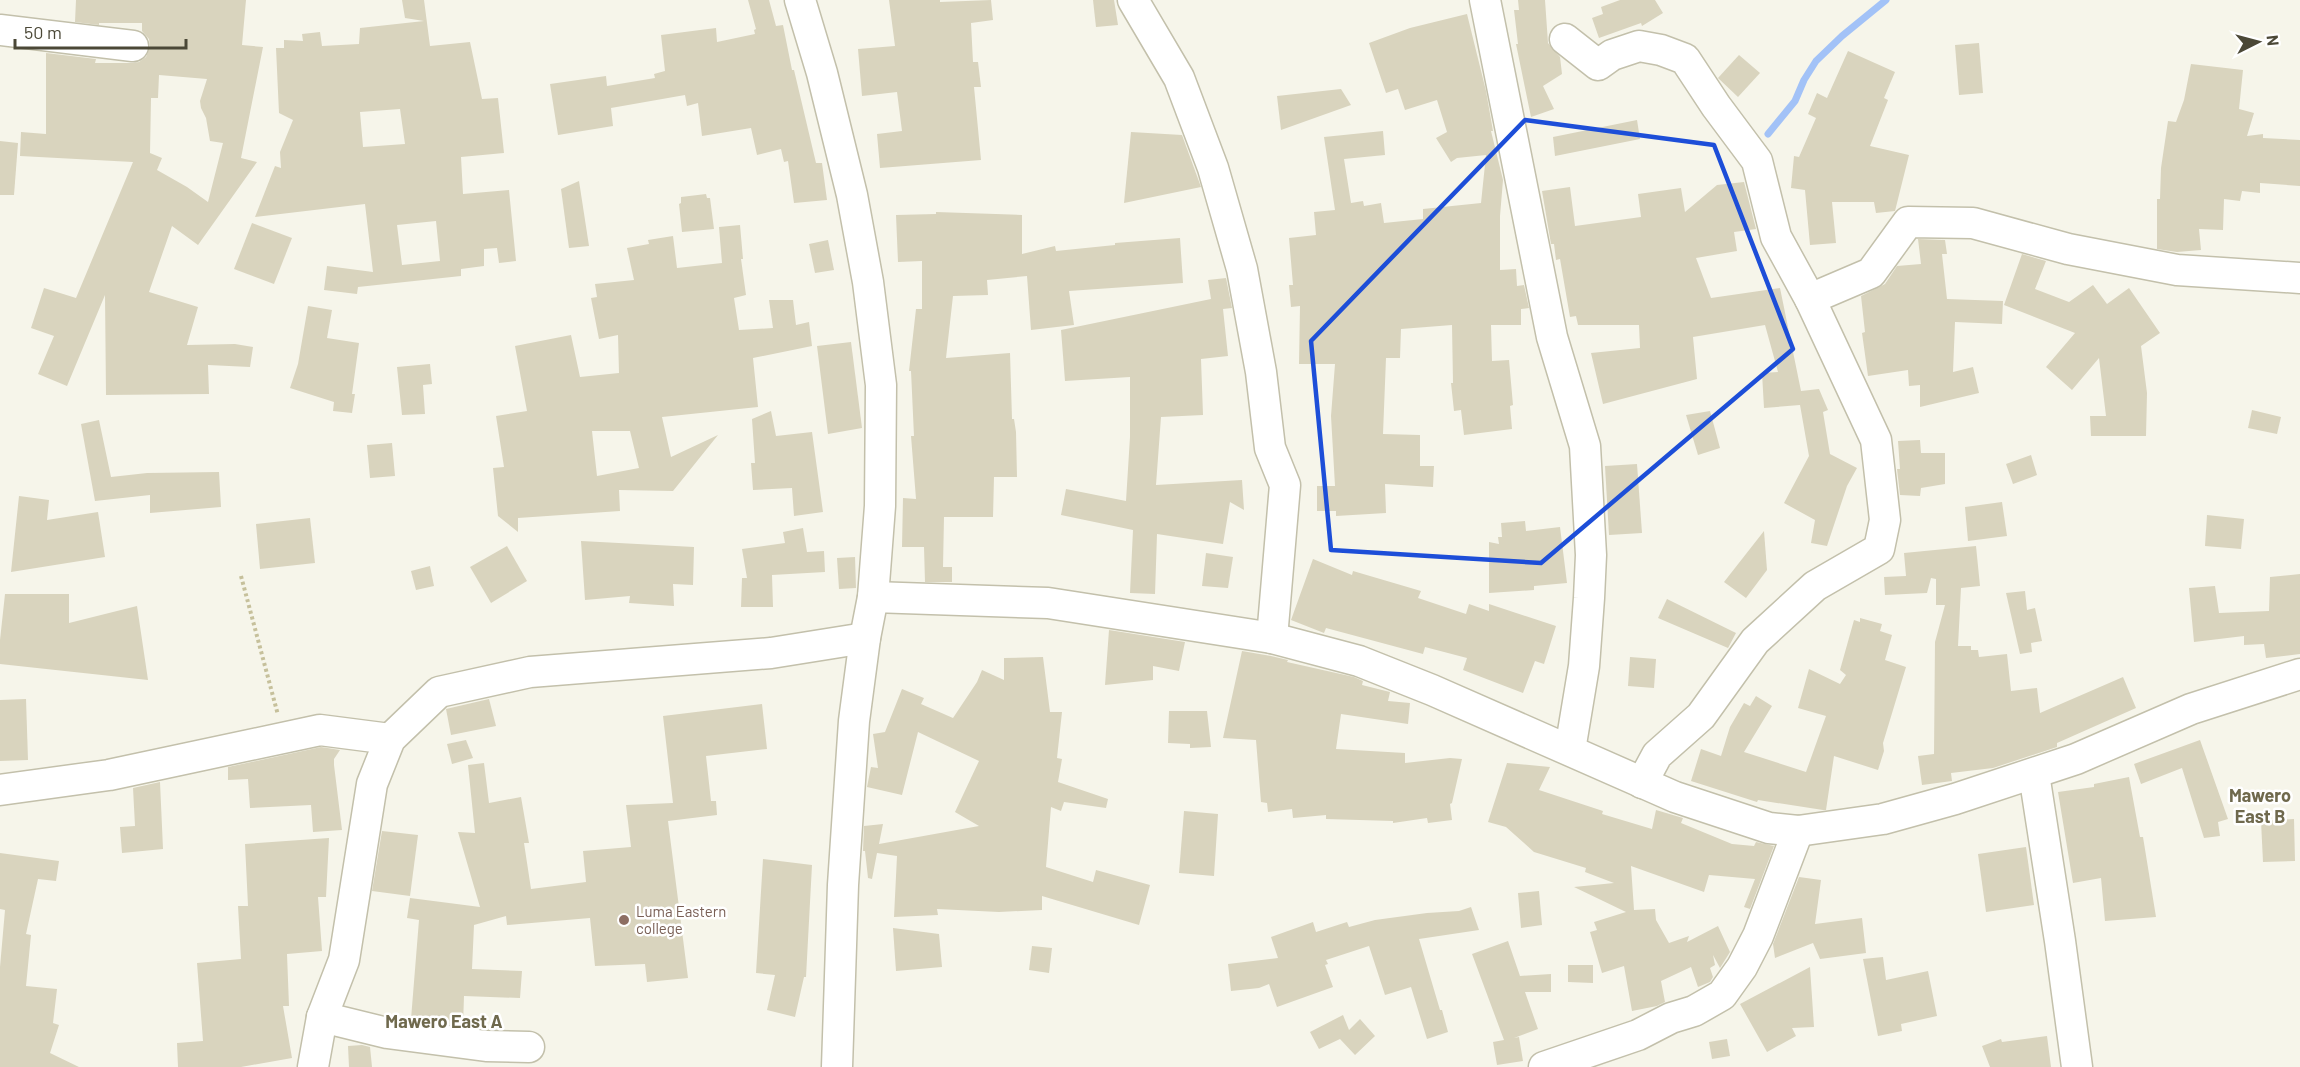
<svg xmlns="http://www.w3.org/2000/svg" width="2300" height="1067" font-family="Barlow,sans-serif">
<rect width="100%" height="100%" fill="#f6f5ea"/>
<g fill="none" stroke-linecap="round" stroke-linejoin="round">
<polyline stroke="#a2c2f7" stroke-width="7" points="1768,134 1795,101 1804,80 1816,61 1842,36 1886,0"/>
</g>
<g fill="#d9d4be" fill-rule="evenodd">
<path d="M 76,0 L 246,0 L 242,45 L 263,47 L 241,158 L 257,162 L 198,245 L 172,226 L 149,292 L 198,307 L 187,345 L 235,344 L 253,347 L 250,367 L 208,365 L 209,394 L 106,395 L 105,295 L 67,386 L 38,374 L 54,336 L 31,328 L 44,288 L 76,298 L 133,162 L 20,156 L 21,132 L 46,134 L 46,53 L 96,59 L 95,63 L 132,63 L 139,62 L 146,57 L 150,47 L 149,39 L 142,31 L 142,23 L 99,23 L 99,25 L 75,22 ZM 159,75 L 207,79 L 200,101 L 201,108 L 206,118 L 210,141 L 223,143 L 208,202 L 187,187 L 157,170 L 162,158 L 150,153 L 151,98 L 158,98 Z"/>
<path d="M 402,0 L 424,0 L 430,46 L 470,42 L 482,99 L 498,98 L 504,153 L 461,157 L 463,194 L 509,190 L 516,261 L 499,263 L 497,248 L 484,249 L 484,266 L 461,269 L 461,276 L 358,287 L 357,294 L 324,290 L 327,266 L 373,272 L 365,204 L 255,217 L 275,166 L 281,168 L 280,152 L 293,120 L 279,113 L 276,48 L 284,48 L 284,40 L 303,41 L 302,34 L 320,32 L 322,46 L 359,44 L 360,28 L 424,21 L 405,18 ZM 400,109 L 405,144 L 363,147 L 360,112 ZM 436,221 L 440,261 L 402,265 L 397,225 Z"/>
<polygon points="748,0 769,0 776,26 783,25 792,70 794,70 816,163 822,163 827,200 794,203 788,161 784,162 781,149 757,155 751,128 702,136 698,103 687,106 685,95 611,108 613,126 558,135 550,84 606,76 607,86 655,78 654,74 665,71 661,35 716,28 717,42 755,34 754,30 756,29"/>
<polygon points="889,0 940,0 940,2 991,0 993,20 971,23 973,62 978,62 981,87 974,87 981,160 880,168 877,134 902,131 897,92 862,96 858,49 895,46"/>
<polygon points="1093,0 1114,0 1118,25 1096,27"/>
<polygon points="1518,0 1545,0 1548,43 1560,57 1562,74 1543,86 1554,109 1531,117 1516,44 1518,44 1514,10 1519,10"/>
<polygon points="1620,0 1655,0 1663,13 1642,26 1641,23 1599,38 1592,18 1603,14 1601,7"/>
<polygon points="1467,14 1486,91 1493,131 1491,131 1503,180 1500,216 1500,270 1516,269 1517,286 1524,285 1529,308 1521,309 1521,325 1491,325 1492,361 1509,360 1513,405 1510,406 1512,429 1464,435 1461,410 1454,411 1451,383 1453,383 1452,325 1401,329 1400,358 1386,358 1383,434 1420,435 1420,466 1434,466 1433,487 1385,484 1386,513 1336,516 1336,511 1317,511 1317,486 1335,486 1331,416 1335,364 1299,364 1300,306 1291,307 1289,285 1293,285 1289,238 1316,235 1314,212 1335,210 1324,137 1383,131 1385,155 1344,159 1351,203 1363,201 1364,206 1381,203 1384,223 1423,219 1423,209 1481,203 1486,155 1457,158 1451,162 1436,138 1447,132 1437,100 1405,110 1398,89 1386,93 1369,43 1410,28"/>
<polygon points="1979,43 1983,93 1959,95 1955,45"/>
<polygon points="1848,51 1895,72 1884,98 1888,100 1870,146 1909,155 1895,211 1876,213 1874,202 1832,202 1836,243 1810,245 1805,190 1791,188 1794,156 1799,157 1816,118 1808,114 1817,93 1827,98"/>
<polygon points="1739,55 1760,73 1738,97 1718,78"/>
<polygon points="2191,64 2243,70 2239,109 2254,113 2247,136 2263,134 2263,138 2300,140 2300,186 2260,183 2260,193 2242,191 2240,201 2224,199 2223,230 2199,229 2201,250 2177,252 2157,249 2157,199 2160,199 2161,168 2168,121 2176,122 2184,100"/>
<polygon points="1341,89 1351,105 1281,130 1277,96"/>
<polygon points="1637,120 1640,139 1555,156 1553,137"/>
<polygon points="1131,132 1182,135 1201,187 1124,203"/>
<polygon points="0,141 18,143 14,195 0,195"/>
<polygon points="579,181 589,246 569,248 561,189"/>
<polygon points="1744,182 1756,229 1734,232 1737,251 1696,258 1711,298 1780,288 1801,391 1819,389 1828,410 1823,412 1830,454 1857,468 1847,486 1827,546 1811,543 1815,520 1784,503 1809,456 1800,405 1764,408 1762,373 1778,372 1765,325 1693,337 1697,379 1603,404 1591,353 1640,348 1639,325 1578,325 1576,316 1570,317 1560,259 1556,260 1554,244 1551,244 1542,191 1570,187 1575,226 1641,217 1638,194 1681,188 1685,212 1717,185"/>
<polygon points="706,194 707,198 710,198 714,229 682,232 679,204 681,203 681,197"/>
<polygon points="936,212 1022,215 1022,254 1055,246 1056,251 1115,245 1115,243 1180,238 1183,283 1069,291 1074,325 1031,330 1027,276 987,280 988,295 953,296 946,358 1010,353 1012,419 1014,419 1016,432 1017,477 994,477 993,517 944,517 943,567 952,567 952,582 925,582 924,547 902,547 903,498 916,499 911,436 914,436 911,371 909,371 916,309 922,309 922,261 898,262 896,215 936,214"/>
<polygon points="252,223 292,238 274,284 234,269"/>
<path d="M 740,225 L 743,259 L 741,259 L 746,295 L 734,298 L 739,330 L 773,328 L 769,300 L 793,300 L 796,325 L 809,322 L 812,346 L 753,358 L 758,407 L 662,417 L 671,457 L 718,435 L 673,491 L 619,490 L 620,511 L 518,518 L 518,532 L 498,516 L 493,468 L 504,467 L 496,416 L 527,411 L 515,346 L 571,335 L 580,377 L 619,373 L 618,335 L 599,339 L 591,298 L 597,297 L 595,284 L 634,280 L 627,248 L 649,244 L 648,240 L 673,236 L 677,268 L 722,263 L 719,227 ZM 592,431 L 630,431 L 639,468 L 597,476 Z"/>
<polygon points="1918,239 1945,240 1947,254 1942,254 1947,299 2003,301 2002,324 1955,322 1953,372 1973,367 1979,393 1920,407 1920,385 1909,386 1908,370 1868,376 1862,333 1865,332 1861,296 1885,284 1897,266 1921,264"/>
<polygon points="828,240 834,270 815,273 809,244"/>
<polygon points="2022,254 2046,261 2035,289 2069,302 2093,285 2107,304 2129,288 2160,333 2141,346 2147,393 2146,436 2091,436 2090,416 2106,416 2099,358 2072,390 2046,367 2075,333 2004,305"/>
<polygon points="1226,278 1232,308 1223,309 1228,356 1201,359 1203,415 1161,417 1156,485 1242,480 1244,510 1230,502 1223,544 1157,534 1155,594 1130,593 1133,530 1061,515 1066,489 1126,501 1130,437 1130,377 1065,381 1061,330 1211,299 1208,280"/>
<polygon points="308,306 332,310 327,338 359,343 352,394 355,394 352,413 333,411 334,402 290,388 298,364"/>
<polygon points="851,342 862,428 828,434 817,346"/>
<polygon points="430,364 432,384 423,385 425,414 402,415 397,367"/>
<polygon points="2252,410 2281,417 2277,434 2248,428"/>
<polygon points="771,411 776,436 812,432 823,512 794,516 792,488 753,490 751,463 755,463 752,419"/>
<polygon points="1710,411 1720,448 1698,455 1686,415"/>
<polygon points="99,420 111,477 147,473 219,472 221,507 150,513 150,495 95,501 81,424"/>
<polygon points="1920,440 1921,453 1945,453 1945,484 1921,488 1920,496 1900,495 1897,469 1900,469 1898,441"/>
<polygon points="392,443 395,476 370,478 367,445"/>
<polygon points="2031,455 2037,475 2013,484 2006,464"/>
<polygon points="1637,464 1642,533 1609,535 1605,466"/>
<polygon points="19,496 49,500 47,520 98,512 105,557 11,572"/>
<polygon points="2002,502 2007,536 1968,541 1965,507"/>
<polygon points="2207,515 2244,519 2241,549 2205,546"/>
<polygon points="310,518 315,563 260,569 256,524"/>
<polygon points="1525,521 1526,531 1560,527 1567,583 1534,586 1534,590 1489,593 1489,542 1499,544 1498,537 1502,537 1501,523"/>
<polygon points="803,528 807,552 824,551 825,572 772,575 773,607 741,607 742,578 747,578 742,549 785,543 783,532"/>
<polygon points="1764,531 1767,570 1746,598 1724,582"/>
<polygon points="581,541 694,547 693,585 673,584 674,606 629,603 630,596 585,600"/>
<polygon points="507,546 527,581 491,603 470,567"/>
<polygon points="1976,546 1980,586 1961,588 1958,646 1971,646 1971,650 1978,650 1979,657 2007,654 2011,691 2037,688 2040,713 2123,677 2136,708 2057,743 2057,747 1993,768 1951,773 1952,781 1922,785 1918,756 1934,754 1935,642 1945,605 1936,605 1936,579 1931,578 1927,593 1885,595 1884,577 1906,576 1904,553"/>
<polygon points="1206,553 1233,557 1228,588 1202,586"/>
<polygon points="855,557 856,588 839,589 837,558"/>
<polygon points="1313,559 1352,575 1353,571 1421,591 1418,598 1466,614 1469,604 1489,611 1489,604 1556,626 1544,664 1535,661 1523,693 1463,670 1467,658 1425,647 1423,654 1326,628 1324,633 1291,620"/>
<polygon points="430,566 434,586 416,590 411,571"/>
<polygon points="2300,574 2300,654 2266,658 2264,644 2244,645 2244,636 2194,642 2189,588 2215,586 2219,613 2269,611 2270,577"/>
<polygon points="2025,591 2027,610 2035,608 2042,641 2031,643 2032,652 2020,654 2006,593"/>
<polygon points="5,594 69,594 69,623 137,606 148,680 0,664 0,640"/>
<polygon points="1667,599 1736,633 1728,648 1658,618"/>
<polygon points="1860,618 1882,624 1880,631 1892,635 1885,660 1906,667 1883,743 1884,751 1878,770 1834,756 1826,810 1823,810 1758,800 1757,802 1691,781 1701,749 1721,756 1730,727 1744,703 1750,706 1756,696 1772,706 1744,752 1806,772 1826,716 1798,708 1809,669 1840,684 1846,675 1840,670 1854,620 1860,622"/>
<polygon points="1109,630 1185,642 1179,671 1153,666 1153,680 1105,685"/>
<polygon points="1242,651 1271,656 1288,660 1287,662 1354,677 1363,681 1362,685 1390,692 1388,701 1410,703 1408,724 1341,714 1336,749 1405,753 1405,763 1450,758 1462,759 1452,803 1450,804 1452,820 1428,823 1427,818 1393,823 1393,821 1326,819 1326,815 1293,818 1292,809 1268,812 1267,803 1261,802 1256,740 1223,738"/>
<polygon points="1043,657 1050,712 1062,712 1057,758 1062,759 1058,782 1108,799 1106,808 1064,802 1061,811 1051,807 1046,867 1093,882 1096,870 1150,885 1139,925 1042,896 1042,910 999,912 937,909 938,915 894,917 897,856 877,853 872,879 868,878 865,851 863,851 864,826 883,824 879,844 979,826 955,812 979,761 918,732 902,795 867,787 871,767 878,768 873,734 885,732 902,689 924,698 921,704 953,718 977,682 982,670 1004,680 1004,658"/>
<polygon points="1630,657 1656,659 1654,688 1628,686"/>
<polygon points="26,699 28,760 0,761 0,700"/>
<polygon points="489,699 496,726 451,735 446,709"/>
<polygon points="762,704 767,749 706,756 711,801 716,801 717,815 668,821 688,978 647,982 645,964 595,966 590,918 507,925 506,916 474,925 472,969 522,971 520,998 464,996 463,1026 411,1019 419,920 407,918 410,898 480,907 458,832 475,833 468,765 484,763 489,803 521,797 529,843 524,843 531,889 586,882 583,851 631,847 626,805 673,803 663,716"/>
<polygon points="1169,711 1207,711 1211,747 1190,748 1190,744 1168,743"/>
<polygon points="466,740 473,758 452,764 447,744"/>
<polygon points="2200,740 2228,819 2218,822 2220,836 2204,838 2182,768 2141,784 2134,764"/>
<polygon points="321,747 340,750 334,759 334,765 342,830 313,832 311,805 250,808 248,779 228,780 228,767"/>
<polygon points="1507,763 1550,767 1539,790 1603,811 1602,814 1652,829 1656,810 1683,818 1681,823 1732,844 1754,846 1756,842 1774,846 1750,909 1744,907 1755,879 1709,875 1704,892 1631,866 1634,910 1655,909 1656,920 1669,943 1689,936 1687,942 1718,926 1730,952 1720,968 1713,955 1715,965 1710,968 1713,977 1710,982 1698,987 1691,967 1661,981 1665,1002 1657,1006 1632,1011 1624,966 1602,973 1590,932 1597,930 1594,922 1626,912 1574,887 1614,883 1585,872 1586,868 1534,852 1506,827 1488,822"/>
<polygon points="2129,777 2140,837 2143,837 2156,917 2105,921 2101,878 2073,883 2058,792 2094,787 2094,784"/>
<polygon points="160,782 163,849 122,853 120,827 135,826 133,788"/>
<polygon points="1184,811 1218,814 1214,876 1179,873"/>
<polygon points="2294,819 2295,861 2263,862 2261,821"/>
<polygon points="382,831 418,835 410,896 372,891"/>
<polygon points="329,838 326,897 318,897 322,951 287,954 289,1006 283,1006 292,1058 241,1067 178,1067 177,1043 203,1041 197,963 241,959 238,906 248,906 245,844"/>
<polygon points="2026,847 2034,905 1986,912 1978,854"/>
<polygon points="0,853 59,861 56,881 38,879 26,934 31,935 26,986 57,989 53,1023 59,1025 50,1053 79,1067 0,1067 0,967 5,910 0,909"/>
<polygon points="763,859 812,865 806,977 804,977 795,1017 767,1010 775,975 756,973"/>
<polygon points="1799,877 1821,880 1815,924 1862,918 1866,953 1820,959 1813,943 1775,958 1773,944"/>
<polygon points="1539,891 1542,925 1521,928 1518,893"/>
<polygon points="1471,907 1479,930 1419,939 1440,1010 1442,1010 1448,1032 1427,1039 1411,987 1385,995 1369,946 1326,960 1328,964 1325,965 1333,987 1277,1007 1269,984 1259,988 1231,991 1228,964 1278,958 1271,937 1313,922 1316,932 1347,922 1349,927 1375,920 1427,913 1459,911"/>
<polygon points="893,928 939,934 942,967 896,971"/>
<polygon points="1508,941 1520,976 1551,974 1551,992 1525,992 1538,1029 1514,1038 1519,1037 1523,1061 1497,1065 1493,1042 1504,1040 1472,954"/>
<polygon points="1032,946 1052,948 1049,973 1029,970"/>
<polygon points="1883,957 1886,980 1928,971 1937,1016 1901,1024 1902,1031 1878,1036 1863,959"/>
<polygon points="1568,965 1593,965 1593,983 1568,982"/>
<polygon points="1810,967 1814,1027 1792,1028 1796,1036 1767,1052 1740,1004"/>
<polygon points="1343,1015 1349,1030 1360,1019 1375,1036 1355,1055 1340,1039 1319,1049 1310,1032"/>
<polygon points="2047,1036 2051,1067 1990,1067 1982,1046 2001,1039 2002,1042"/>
<polygon points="1727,1039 1730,1056 1712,1059 1709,1042"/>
<polygon points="362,1045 370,1047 372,1067 349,1067 348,1046"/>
</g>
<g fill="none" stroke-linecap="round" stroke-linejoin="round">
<g stroke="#c3c0ab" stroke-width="33">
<g id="minor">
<polyline points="800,0 822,73 852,195 868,282 881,385 880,506 873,597 865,638 854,721 843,885 837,1067"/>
<polyline points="1133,0 1179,78 1213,168 1242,269 1261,372 1270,448 1285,485 1272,638"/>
<polyline points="1485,0 1552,337 1585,446 1591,555 1589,598 1584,666 1570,750"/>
<polyline points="0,30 133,46"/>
<polyline points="1565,39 1598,65 1612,55 1639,46 1661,50 1685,59 1716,106 1757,161 1776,237 1810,299"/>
<polyline points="873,597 1048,603 1272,638 1359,661 1432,690 1675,797 1769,828 1798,831 1883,819 1955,799 2076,759 2191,709 2300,674"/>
<polyline points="2034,774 2060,941 2077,1067"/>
<polyline points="1642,783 1657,755 1701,716 1755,641 1815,586 1879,549 1885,520 1876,440 1810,299 1871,273 1908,222 1973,223 2068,249 2177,270 2300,278"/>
<polyline points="0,790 109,775 320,730 390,739"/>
<polyline points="322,1017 387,1033 486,1046 529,1047"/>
<polyline points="313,1067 322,1017 344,960 372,784 390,739 439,692 530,672 771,653 865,638"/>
<polyline points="1544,1067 1638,1035 1671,1018 1694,1011 1722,995 1742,967 1758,936 1798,831"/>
</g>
</g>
<polyline stroke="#c6c09b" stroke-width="4" stroke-dasharray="3 3" stroke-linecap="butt" points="241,576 278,715"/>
<use href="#minor" stroke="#fff" stroke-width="30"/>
</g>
<path fill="none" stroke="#1d4ed8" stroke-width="4.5" stroke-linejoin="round" d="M 1525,120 L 1714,145 L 1793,349 L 1541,563 L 1331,550 L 1311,341 Z"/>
<circle fill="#8d6e63" stroke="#fff" stroke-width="2" cx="624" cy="920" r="6"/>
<g text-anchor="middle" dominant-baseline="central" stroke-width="5" stroke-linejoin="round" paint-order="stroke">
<g font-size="15" fill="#785e54" stroke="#fff" text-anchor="start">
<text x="636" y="911">Luma Eastern<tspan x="636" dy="17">college</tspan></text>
</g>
<g font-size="18" font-weight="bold" fill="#6f694d" stroke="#fff">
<text x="2260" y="795">Mawero<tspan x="2260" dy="21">East B</tspan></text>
<text x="444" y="1021">Mawero East A</text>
</g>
</g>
<g transform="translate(2258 42) rotate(84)" stroke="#ffffff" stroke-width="4.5" paint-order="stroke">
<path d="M0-4.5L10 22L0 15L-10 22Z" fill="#4b4837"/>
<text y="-9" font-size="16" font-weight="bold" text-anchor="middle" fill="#4b4837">N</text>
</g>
<path d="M15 39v9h171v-9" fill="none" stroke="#4b4837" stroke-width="3"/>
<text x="24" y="39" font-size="18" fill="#4b4837" stroke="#ffffff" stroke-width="4.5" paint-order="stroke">50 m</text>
</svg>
